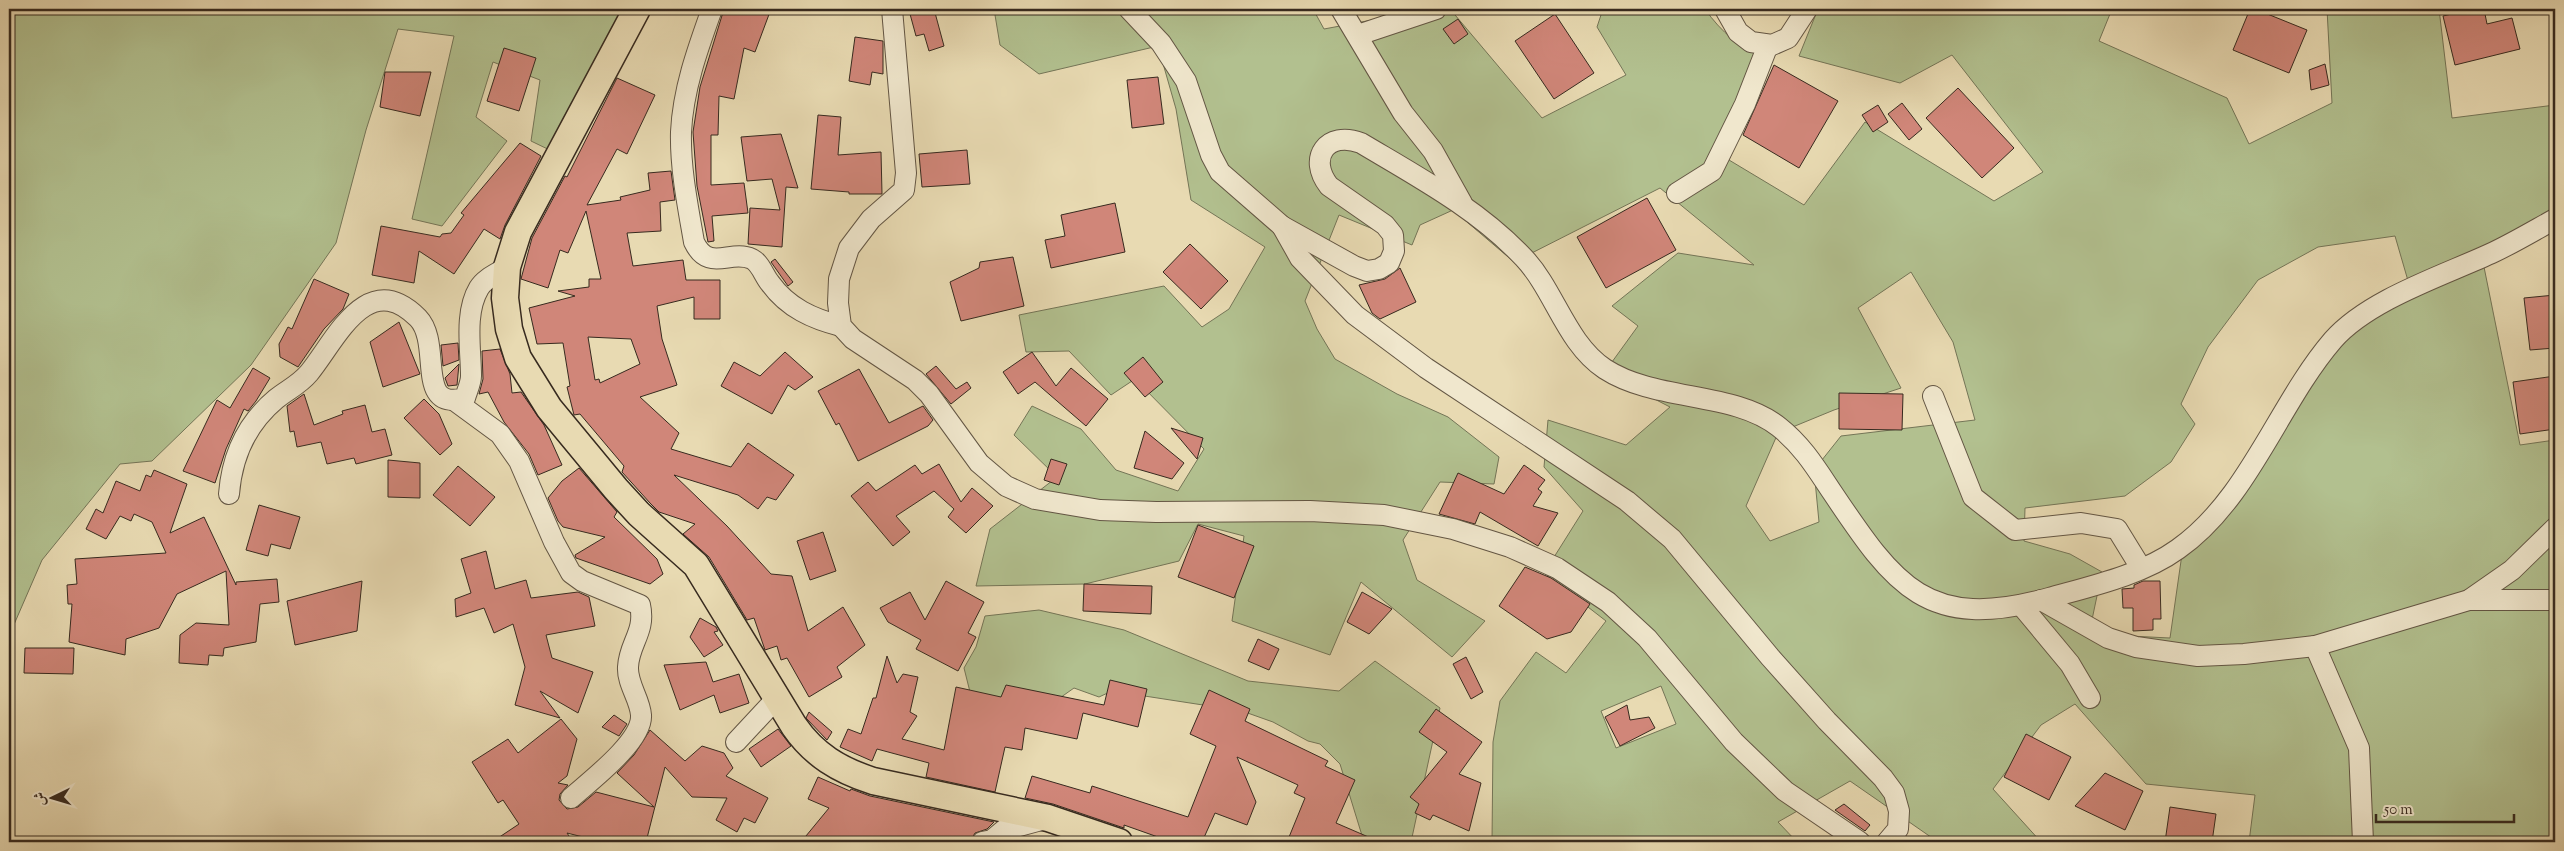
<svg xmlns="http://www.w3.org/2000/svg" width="2564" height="851" font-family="'Sorts Mill Goudy',Amiri,serif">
<rect width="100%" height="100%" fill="#e8dab2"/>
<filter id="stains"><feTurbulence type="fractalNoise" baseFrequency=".004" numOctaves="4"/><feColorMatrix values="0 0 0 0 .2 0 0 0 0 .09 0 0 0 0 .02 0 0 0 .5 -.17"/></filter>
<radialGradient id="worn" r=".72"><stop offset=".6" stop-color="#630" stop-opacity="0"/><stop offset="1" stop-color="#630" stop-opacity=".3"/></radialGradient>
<g fill="#b2c08f" stroke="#747557" fill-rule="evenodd">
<polygon points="9,9 636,9 560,155 531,141 540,80 493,62 476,117 507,141 442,226 412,219 454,36 398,29 366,130 336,243 251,365 152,461 120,464 42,560 9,636"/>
<path d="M 994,9 L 1313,9 L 1324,29 L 1431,9 L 1450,9 L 1542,118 L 1626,75 L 1597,27 L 1603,9 L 1705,9 C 1721,32 1740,48 1767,59 L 1729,160 L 1804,205 L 1865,122 L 1994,201 L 2043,172 L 1952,55 L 1900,83 L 1799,56 L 1818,9 L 2112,9 L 2099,41 L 2227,98 L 2249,144 L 2332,103 L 2327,9 L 2439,9 L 2452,118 L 2555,105 L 2555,218 L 2484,267 L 2520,445 L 2555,440 L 2555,842 L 2249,842 L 2255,795 L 2146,784 L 2075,704 L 2041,725 L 1993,789 L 2041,842 L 1938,842 L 1850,781 L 1778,822 L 1797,842 L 1492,842 L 1493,742 L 1500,701 L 1536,652 L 1566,673 L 1606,621 L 1544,573 L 1583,511 L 1544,467 L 1548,420 L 1626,445 L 1670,407 L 1604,373 L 1638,326 L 1612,306 L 1678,253 L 1754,265 L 1660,188 L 1514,262 L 1453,210 L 1420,225 L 1412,245 L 1339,215 L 1305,301 L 1317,329 L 1335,359 L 1397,394 L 1448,417 L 1499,457 L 1494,484 L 1440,482 L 1403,540 L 1417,580 L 1485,621 L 1452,657 L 1361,582 L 1330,655 L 1232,621 L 1244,536 L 1198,524 L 1179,561 L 1085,584 L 976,586 L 990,529 L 1057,477 L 1014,435 L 1032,406 L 1081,429 L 1116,470 L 1178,491 L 1204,449 L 1135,379 L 1111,395 L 1069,351 L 1026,352 L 1019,315 L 1164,286 L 1202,327 L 1229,309 L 1265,247 L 1191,200 L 1176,109 L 1158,46 L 1039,74 L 1000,45 ZM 2395,236 L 2411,291 L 2328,352 L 2182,554 L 2170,638 L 2089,634 L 2102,572 L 2070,554 L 2024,541 L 2025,508 L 2125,496 L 2171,462 L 2195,424 L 2181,404 L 2208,347 L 2258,280 L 2318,247 ZM 1911,272 L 1953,342 L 1975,420 L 1841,436 L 1814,470 L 1819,522 L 1770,541 L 1746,506 L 1778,433 L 1834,410 L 1901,388 L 1858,308 ZM 1661,686 L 1676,724 L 1616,748 L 1601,711 Z"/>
<polygon points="1039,610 1124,630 1248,681 1339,691 1375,661 1440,708 1411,842 1364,842 1340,764 1320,744 1308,741 1273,722 1242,711 1112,691 1099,697 1074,688 1047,707 970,692 964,668 976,647 985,616"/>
</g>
<g fill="#d08679" stroke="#372a1f" fill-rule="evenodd">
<polygon points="724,9 771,9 755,52 744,48 734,99 719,96 718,135 711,135 711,185 744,183 748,213 712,216 714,241 708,242 697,186 693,132 700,87"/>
<polygon points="934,9 944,46 929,51 924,34 916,36 910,14"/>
<polygon points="2250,9 2255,9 2307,30 2289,73 2233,50"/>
<polygon points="2473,9 2484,9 2487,24 2512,18 2520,49 2455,65 2443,16"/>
<polygon points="1555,14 1594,73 1554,99 1515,41"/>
<polygon points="1458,19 1468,34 1454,44 1443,29"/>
<polygon points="855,37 883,41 883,74 872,72 870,85 849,81"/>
<polygon points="504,48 536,58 519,111 487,101"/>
<polygon points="2325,64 2329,85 2311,90 2309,70"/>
<polygon points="1774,65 1838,101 1799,168 1743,135"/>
<polygon points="385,72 431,72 420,116 380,107"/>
<polygon points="1158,77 1164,124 1132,128 1127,80"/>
<path d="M 617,78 L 655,95 L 627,154 L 617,149 L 587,205 L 621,200 L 620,197 L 650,190 L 648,173 L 671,171 L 675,200 L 660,202 L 661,231 L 627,233 L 633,266 L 683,260 L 686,280 L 720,280 L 720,319 L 694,319 L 694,297 L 657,306 L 662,339 L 677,385 L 640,397 L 679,433 L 671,449 L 731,467 L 748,443 L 794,475 L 776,500 L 767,497 L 758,509 L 738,495 L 674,475 L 727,526 L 771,574 L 792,576 L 808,631 L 843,607 L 865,645 L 837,667 L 842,677 L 809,697 L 787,658 L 781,660 L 777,646 L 765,650 L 754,618 L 747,620 L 709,557 L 683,534 L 695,524 L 659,512 L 650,503 L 622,472 L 624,466 L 580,414 L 574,415 L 567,387 L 570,386 L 563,343 L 537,344 L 529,308 L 575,296 L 558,291 L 589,287 L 589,279 L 601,279 L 586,211 L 568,253 L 560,250 L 548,288 L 521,279 L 532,238 L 565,176 L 567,177 ZM 588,337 L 631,339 L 640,364 L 600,383 L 599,379 L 595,380 Z"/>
<polygon points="1958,88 2014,148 1982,178 1926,118"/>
<polygon points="1902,103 1922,129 1909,140 1888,114"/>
<polygon points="1878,105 1888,122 1873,132 1862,115"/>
<polygon points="818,115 841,117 838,155 881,152 882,194 849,194 849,192 811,189"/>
<polygon points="781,134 798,188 786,187 782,247 748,244 750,208 780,210 772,179 747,181 741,137"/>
<polygon points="520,143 541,156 505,225 500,239 484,229 454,274 419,251 414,283 372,275 381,226 440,237 442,234 451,233 464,215 461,213"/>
<polygon points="967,150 970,184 922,187 919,154"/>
<polygon points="1647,198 1676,250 1606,288 1577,237"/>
<polygon points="1115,203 1125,252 1051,268 1045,240 1065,236 1061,215"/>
<polygon points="1190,244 1228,281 1201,309 1163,272"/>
<polygon points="1013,257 1024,306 961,321 950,282 979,268 980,262"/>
<polygon points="775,259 793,282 788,286 771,262"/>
<polygon points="1400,268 1416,302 1380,319 1372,313 1359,285 1385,279"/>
<polygon points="314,279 349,294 343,309 324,329 298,367 280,357 279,344 288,327 292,329"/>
<polygon points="2555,295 2555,348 2530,350 2524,298"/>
<polygon points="399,322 420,374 383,387 370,342"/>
<polygon points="458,343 459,360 443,366 441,345"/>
<polygon points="500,349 510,374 512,393 521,392 544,425 562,465 538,475 529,454 504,422 488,392 479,394 483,379 482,351"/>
<polygon points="785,352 813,377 795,390 788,385 772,414 721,386 734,362 760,376"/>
<polygon points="1032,352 1056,386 1071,368 1108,399 1086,426 1035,382 1018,394 1003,372"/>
<polygon points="1143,357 1163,382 1145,397 1124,373"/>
<polygon points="459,364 457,385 448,386 445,378"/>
<polygon points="936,366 956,389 967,382 971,388 951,404 926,374"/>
<polygon points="253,368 270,378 256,401 248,411 244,409 226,449 215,483 183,471 217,400 230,408"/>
<polygon points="859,369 889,423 923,406 933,420 928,426 858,461 839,423 836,425 818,391"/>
<polygon points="2555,376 2555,429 2520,434 2513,382"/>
<polygon points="1839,393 1903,394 1902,430 1839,429"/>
<polygon points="304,394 314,425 343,414 342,411 365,405 372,432 385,429 392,455 356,464 354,458 327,464 321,442 297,447 294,431 290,432 287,406"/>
<polygon points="424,399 439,414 452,444 440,455 404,418"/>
<polygon points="1171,428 1203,438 1197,459"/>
<polygon points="1145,431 1184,463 1172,479 1134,468"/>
<polygon points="1051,459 1067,464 1059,485 1044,480"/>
<polygon points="388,460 420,463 420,498 388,497"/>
<polygon points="939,464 961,502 972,488 993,506 966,533 948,517 954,509 934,491 896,516 910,532 893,546 851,496 868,482 876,491 915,465 922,474"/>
<polygon points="1524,465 1545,480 1538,489 1542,492 1533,506 1558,513 1538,546 1480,512 1475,524 1439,514 1458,473 1504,494"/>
<polygon points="458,466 495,497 470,526 433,495"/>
<polygon points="579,468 617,512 614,517 657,559 663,574 650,584 576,558 575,555 605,537 563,527 558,521 548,498 562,481"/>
<polygon points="154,470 187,484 170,533 204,517 236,585 236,582 277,579 279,602 260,604 256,642 224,648 223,656 209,655 208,665 179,663 180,635 196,623 229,625 226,571 177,594 159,628 126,639 125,655 69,642 72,604 68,604 67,585 77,584 75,559 166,553 152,522 134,514 131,521 120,516 106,539 86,529 96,509 103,513 116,481 140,491 146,475 151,477"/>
<polygon points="259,505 300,517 290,549 271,544 268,556 246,550"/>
<polygon points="1198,525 1254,546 1234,598 1178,577"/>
<polygon points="823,532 836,571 810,580 797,541"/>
<polygon points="486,551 495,589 526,580 531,598 578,592 589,597 595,626 546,635 552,658 593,672 578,713 540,691 560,718 515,705 525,667 513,624 494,633 484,608 456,617 455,599 471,593 461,559"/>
<polygon points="1525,567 1551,578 1590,604 1571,632 1547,639 1499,606"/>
<polygon points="362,581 357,631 295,645 287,601"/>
<polygon points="946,581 984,602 968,633 976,637 958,671 916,649 921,640 888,622 880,608 910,592 925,620"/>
<polygon points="2143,581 2160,581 2161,619 2153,619 2153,630 2133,631 2133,608 2123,608 2122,589 2134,588 2134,585"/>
<polygon points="1084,584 1152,586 1151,614 1083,611"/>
<polygon points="1362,592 1392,609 1369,634 1347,622"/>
<polygon points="700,618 716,627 718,631 714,632 723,645 704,657 690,637"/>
<polygon points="1258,639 1279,649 1269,670 1248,661"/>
<polygon points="25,648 74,648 73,674 24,673"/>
<polygon points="887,656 897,683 903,674 918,677 910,712 917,716 902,739 944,750 956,687 1001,697 1006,685 1104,705 1110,680 1147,689 1138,727 1083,713 1077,739 1025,728 1022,750 1005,747 995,792 926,777 929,763 877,749 872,761 840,747 848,729 861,734 873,698 876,698"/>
<polygon points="1466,657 1483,692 1471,699 1453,664"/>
<polygon points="706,662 713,682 739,674 749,703 720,713 714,695 680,710 664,665"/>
<polygon points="1209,690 1250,709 1245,721 1328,761 1325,766 1355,780 1336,823 1380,842 1287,842 1305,798 1294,793 1298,785 1237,757 1256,802 1247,825 1215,813 1202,842 1172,842 1124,825 1124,828 1053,804 1025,798 1032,776 1090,793 1092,786 1188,817 1216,746 1190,734"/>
<polygon points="1627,705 1630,720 1649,717 1655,728 1620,746 1605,717"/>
<polygon points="1436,709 1482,742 1459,774 1481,783 1469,831 1433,815 1430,820 1415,813 1419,804 1410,797 1447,752 1419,732"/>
<polygon points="809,712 832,732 827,740 806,718"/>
<polygon points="614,715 627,724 619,736 602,727"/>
<polygon points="561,719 577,739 567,776 558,783 568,785 560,794 559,800 567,809 578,807 596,792 654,807 617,773 634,755 650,730 685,761 702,746 724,753 733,768 726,776 768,798 755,823 744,818 737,832 716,820 727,798 692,797 665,767 646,842 630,842 607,837 606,842 603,842 567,833 573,842 492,842 519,824 503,800 498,803 472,762 508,739 518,753"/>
<polygon points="778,729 791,746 761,767 749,749"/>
<polygon points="2026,734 2071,757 2049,800 2004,777"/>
<polygon points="2105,773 2143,791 2125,830 2075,806"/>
<polygon points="818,777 850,791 851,789 870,796 994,822 987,829 975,833 971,840 801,842 829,808 808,799"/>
<polygon points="1844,804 1870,825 1865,831 1835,810"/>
<polygon points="2170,807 2216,814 2212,842 2165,842"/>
</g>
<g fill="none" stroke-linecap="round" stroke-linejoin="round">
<g stroke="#635644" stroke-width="22">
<g id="minor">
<path d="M 712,9 C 698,48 683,89 681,132 C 680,168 688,207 694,242 C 709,273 730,249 752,259 C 761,264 764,276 770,283 C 788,308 813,319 841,326"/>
<polyline points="892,9 906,173 904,190 871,219 849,248 839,279 838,303 841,326 853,339 915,380 929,394 979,463 1006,486 1035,499 1100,510 1156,512 1310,511 1384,515 1453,529 1510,547 1557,568 1608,602 1647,638 1734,742 1785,791 1860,842"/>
<path d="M 1129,9 L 1161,43 L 1186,81 L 1211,155 L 1220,172 L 1282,226 L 1354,266 L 1367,271 L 1379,269 L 1389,263 L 1394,251 L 1393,235 L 1385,225 L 1329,186 C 1307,158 1327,130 1361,143 C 1418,177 1478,209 1524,258 C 1555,291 1566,343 1605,369 C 1656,402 1734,391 1779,427 C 1802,445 1816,468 1832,492 C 1895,586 1927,632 2049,598 C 2092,586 2142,575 2178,549 C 2249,499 2278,404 2333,340 C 2369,299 2445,275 2494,252 C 2515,242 2535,230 2555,219"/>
<polyline points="1341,9 1403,113 1433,151 1462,203"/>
<polyline points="1725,9 1738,32 1751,42 1772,45 1788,38 1807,9"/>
<polyline points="1358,35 1436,9"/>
<polyline points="1677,193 1712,171 1745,104 1768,45"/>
<polyline points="1282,226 1300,258 1355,315 1426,368 1627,501 1672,539 1770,657 1827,721 1883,778 1894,793 1899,811 1898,829 1887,842"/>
<polyline points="1933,396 1973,497 2015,530 2081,523 2117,529 2141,568"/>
<path d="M 455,401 L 500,434 L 519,461 L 554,542 L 571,573 L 582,581 L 640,605 C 646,632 629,643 628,667 C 627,684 640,699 641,715 C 643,741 590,781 571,798"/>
<path d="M 229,494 C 232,456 246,424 276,399 C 287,390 299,385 309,373 C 336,340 367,267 418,318 C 443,344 414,412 465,398 C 467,391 471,383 471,376 C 471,349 464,313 479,288 C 485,278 498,273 507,267"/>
<polyline points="2041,600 2108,638 2136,647 2198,656 2244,654 2315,646 2469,600 2512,570 2555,528"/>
<polyline points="2469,600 2555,600"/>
<polyline points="2021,605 2070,664 2090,698"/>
<polyline points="2315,646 2359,748 2363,842"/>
<polyline points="736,742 777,698"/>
<polyline points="982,842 992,840 1004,830 1045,819"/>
</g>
</g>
<g stroke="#372a1f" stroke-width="29">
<path id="major" d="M 637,9 L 518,232 L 507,267 L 505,298 L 509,329 L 518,358 L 549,408 L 616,489 L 639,514 L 696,565 L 794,726 C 814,755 839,770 873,781 L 1048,818 L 1119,842"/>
</g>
<use href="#minor" stroke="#f0e7cd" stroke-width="20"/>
<use href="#major" stroke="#e8dab2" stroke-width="26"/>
</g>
<rect width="2564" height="851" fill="none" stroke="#e8dab2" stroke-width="30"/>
<rect x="10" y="10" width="2544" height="831" fill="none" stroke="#372a1f" stroke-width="2.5"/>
<rect x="15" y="15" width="2534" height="821" fill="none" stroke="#372a1f"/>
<g transform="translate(52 798) rotate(265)" stroke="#f0e7cd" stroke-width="4" paint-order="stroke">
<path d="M0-4L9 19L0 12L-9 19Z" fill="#372a1f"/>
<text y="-8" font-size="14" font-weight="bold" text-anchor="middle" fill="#372a1f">ش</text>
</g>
<path d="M2376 814v8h138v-8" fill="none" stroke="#372a1f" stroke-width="2.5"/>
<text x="2384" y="814" font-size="15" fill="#372a1f" stroke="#f0e7cd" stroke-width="4" paint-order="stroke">50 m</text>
<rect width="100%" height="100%" filter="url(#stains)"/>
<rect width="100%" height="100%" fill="url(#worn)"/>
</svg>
